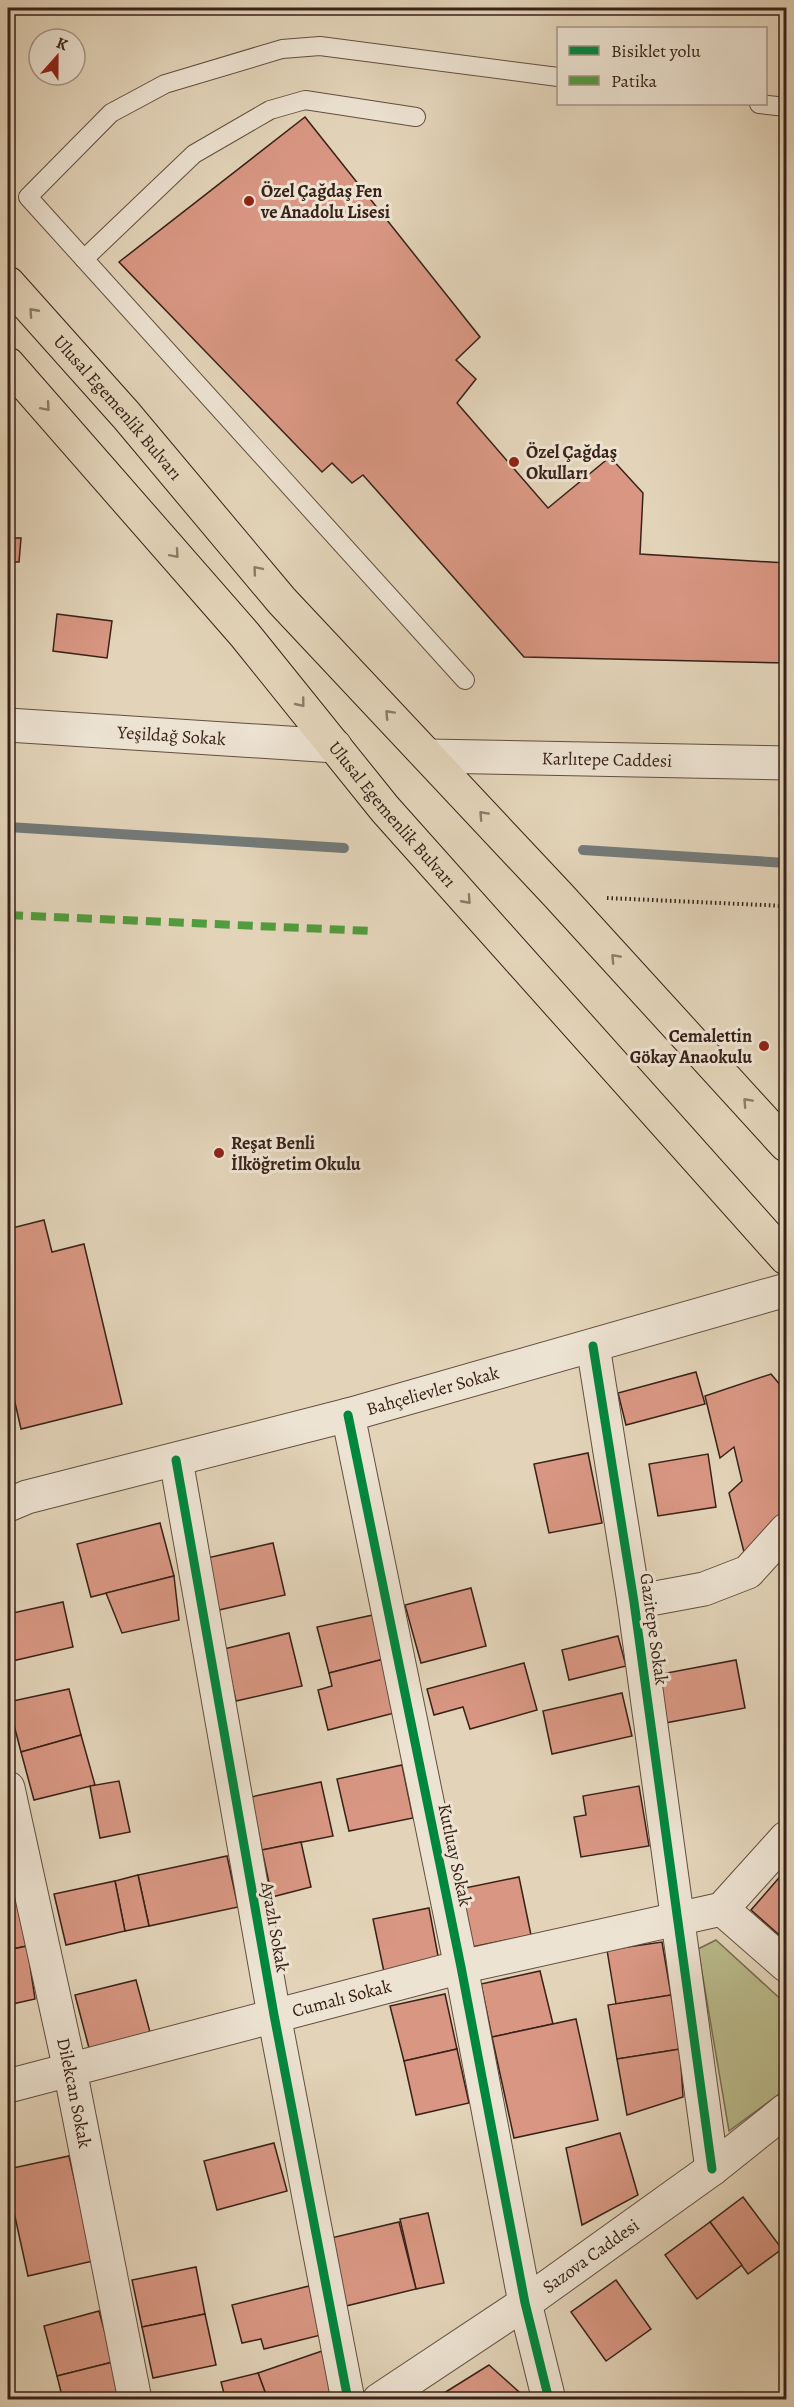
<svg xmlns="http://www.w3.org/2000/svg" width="794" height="2407" font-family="Alegreya,serif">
<rect width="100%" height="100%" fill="#e3d4b9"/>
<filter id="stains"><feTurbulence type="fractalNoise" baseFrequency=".00333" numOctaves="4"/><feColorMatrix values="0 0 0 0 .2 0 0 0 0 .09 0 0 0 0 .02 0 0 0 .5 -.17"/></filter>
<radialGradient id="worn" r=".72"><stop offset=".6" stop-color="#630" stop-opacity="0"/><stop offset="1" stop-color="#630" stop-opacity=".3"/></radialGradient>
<polygon fill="#babb8b" stroke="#796e52" stroke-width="1.5" points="716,1940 786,2004 786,2089 729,2131 698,1949"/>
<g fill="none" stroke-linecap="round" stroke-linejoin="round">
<g stroke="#737a79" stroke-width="10">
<polyline points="8,827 344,848"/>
<polyline points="583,850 786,863"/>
</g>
</g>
<g fill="#d99783" stroke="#382118" stroke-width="1.5">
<polygon points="305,117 480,337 456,360 476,379 457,403 548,508 610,457 643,493 640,554 786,563 786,663 524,657 363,475 352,483 332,463 322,472 119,262"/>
<polygon points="8,538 21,538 19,562 8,562"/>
<polygon points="57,614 112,621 107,658 53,651"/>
<polygon points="44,1220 52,1252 84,1244 122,1404 21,1429 8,1372 8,1229"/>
<polygon points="696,1372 705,1404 626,1425 618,1393"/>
<polygon points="771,1374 786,1392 786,1508 744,1552 729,1493 742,1481 734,1447 720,1458 705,1396"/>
<polygon points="588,1453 602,1523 549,1533 534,1464"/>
<polygon points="708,1454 716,1507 658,1516 649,1464"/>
<polygon points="160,1523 174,1576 91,1597 77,1544"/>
<polygon points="273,1543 285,1595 219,1610 207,1558"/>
<polygon points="174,1576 179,1620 122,1633 106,1593"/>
<polygon points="471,1588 486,1646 421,1663 405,1605"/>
<polygon points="63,1602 73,1647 8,1662 8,1614"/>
<polygon points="373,1615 384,1659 329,1673 317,1627"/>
<polygon points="289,1633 302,1686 236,1701 224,1649"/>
<polygon points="618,1636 626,1666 569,1680 562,1650"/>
<polygon points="384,1659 398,1712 328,1730 318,1690 332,1686 329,1673"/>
<polygon points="736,1660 745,1708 665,1723 656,1675"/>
<polygon points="524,1663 537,1710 470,1729 463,1707 434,1715 427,1689"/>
<polygon points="69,1689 81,1735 21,1752 8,1702"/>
<polygon points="622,1693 632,1736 552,1754 543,1711"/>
<polygon points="81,1735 95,1785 34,1800 21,1752"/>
<polygon points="402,1765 413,1818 349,1831 337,1779"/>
<polygon points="119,1781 130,1832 100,1838 90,1786"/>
<polygon points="321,1782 333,1836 262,1850 251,1797"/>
<polygon points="639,1786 649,1846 581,1857 574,1817 586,1815 583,1796"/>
<polygon points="301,1842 311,1887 272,1897 262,1850"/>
<polygon points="8,1847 18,1896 8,1898"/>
<polygon points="227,1856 238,1907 149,1926 138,1875"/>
<polygon points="784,1872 786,1875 786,1941 751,1910"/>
<polygon points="138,1875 149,1926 125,1931 115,1881"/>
<polygon points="519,1877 531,1935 472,1947 460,1889"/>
<polygon points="115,1881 125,1931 66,1945 54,1894"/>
<polygon points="18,1896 27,1946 8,1950 8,1898"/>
<polygon points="429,1908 439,1961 384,1972 373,1919"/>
<polygon points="662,1942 671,1995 616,2004 607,1950"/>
<polygon points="27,1946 35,1999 8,2005 8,1950"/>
<polygon points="540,1971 553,2024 492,2037 481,1984"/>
<polygon points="136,1980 150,2032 89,2048 75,1995"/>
<polygon points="445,1994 457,2049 404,2061 390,2006"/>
<polygon points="671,1995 680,2049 617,2059 608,2005"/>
<polygon points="576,2019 598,2120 514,2138 492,2037"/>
<polygon points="457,2049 469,2103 416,2115 404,2061"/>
<polygon points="680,2049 683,2097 627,2115 617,2059"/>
<polygon points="620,2133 638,2195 582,2225 566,2148"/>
<polygon points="274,2143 287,2191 217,2210 204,2161"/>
<polygon points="69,2156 93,2261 28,2276 8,2185 8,2169"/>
<polygon points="743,2197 782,2249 748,2274 710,2222"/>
<polygon points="428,2213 444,2283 416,2289 400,2219"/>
<polygon points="399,2222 416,2289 346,2306 331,2238"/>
<polygon points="710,2222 742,2265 697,2299 665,2255"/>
<polygon points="196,2267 205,2314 142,2327 132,2280"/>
<polygon points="616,2280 651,2329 606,2361 571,2312"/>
<polygon points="309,2286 321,2335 264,2349 261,2339 242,2343 232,2305"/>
<polygon points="99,2311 113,2362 57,2376 44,2326"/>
<polygon points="205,2314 216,2365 153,2378 142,2327"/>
<polygon points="322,2351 330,2390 328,2400 268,2400 258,2373"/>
<polygon points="113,2362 122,2400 63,2400 57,2376"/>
<polygon points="489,2365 528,2400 438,2400 436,2398"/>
<polygon points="258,2373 268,2400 218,2400 225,2397 221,2382"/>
</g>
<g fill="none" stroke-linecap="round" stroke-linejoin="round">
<g stroke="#634e40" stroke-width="20">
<g id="service">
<polyline points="759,104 786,107"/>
<polyline points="84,259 194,154 270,110 305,100 416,117"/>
<polyline points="465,680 28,197 111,113 165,84 282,49 320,46 558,77"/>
</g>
</g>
<g stroke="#634e40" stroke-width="35">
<g id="minor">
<path id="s1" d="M 8,725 L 335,746"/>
<polyline points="593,1346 634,1602 712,2169"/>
<polyline points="348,1415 461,1967 525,2303 549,2400"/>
<polyline points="176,1460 274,2015 348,2400"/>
<path id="s2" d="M 8,1505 L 27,1497 L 348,1415 L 786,1290"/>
<polyline points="634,1602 704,1589 748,1572 786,1530"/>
<path id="s3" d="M 8,1788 L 70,2070 L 135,2400"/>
<polyline points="722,1909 786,1965"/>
<path id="s4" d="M 8,2086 L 461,1967 L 722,1909 L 786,1838"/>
<polyline points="712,2169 786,2110"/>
</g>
</g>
<g stroke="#634e40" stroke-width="35">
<g id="tertiary">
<path id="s5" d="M 429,756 L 786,763"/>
<path id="s6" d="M 379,2400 L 525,2303 L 712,2169"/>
</g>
</g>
<g stroke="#382118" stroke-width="35">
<g id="primary">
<path id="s7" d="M 8,283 L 126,415 L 282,601 L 558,895 L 786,1145"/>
<path id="s8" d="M 8,364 L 245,635 L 385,809 L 786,1258"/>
</g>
</g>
<polyline stroke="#382118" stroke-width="4" stroke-dasharray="1.5 3" stroke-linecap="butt" points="607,898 786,906"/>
<use href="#service" stroke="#ede3d2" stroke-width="18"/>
<use href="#minor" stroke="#ede3d2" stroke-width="33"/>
<use href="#tertiary" stroke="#ede3d2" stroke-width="33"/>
<use href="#primary" stroke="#e3d4b9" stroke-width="33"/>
<polyline stroke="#529b3e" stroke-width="8" stroke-dasharray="15 8" stroke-linecap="butt" points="8,915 371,931"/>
<g stroke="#ede3d2" stroke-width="13">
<g id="cycleway">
<polyline points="593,1346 634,1602 712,2169"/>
<polyline points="348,1415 461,1967 525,2303 549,2400"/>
<polyline points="176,1460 274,2015 348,2400"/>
</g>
</g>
<use href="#cycleway" stroke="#00873e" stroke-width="9"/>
</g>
<defs><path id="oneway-chevron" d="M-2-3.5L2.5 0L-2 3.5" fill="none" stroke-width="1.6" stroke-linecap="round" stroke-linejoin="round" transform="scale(1.5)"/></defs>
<g stroke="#8e7a68">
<use href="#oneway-chevron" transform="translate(33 312) rotate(-132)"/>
<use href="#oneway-chevron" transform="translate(46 407) rotate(49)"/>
<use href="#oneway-chevron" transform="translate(175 554) rotate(49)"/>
<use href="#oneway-chevron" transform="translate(257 570) rotate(-130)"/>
<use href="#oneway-chevron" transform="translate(301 703) rotate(51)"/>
<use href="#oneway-chevron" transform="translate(389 714) rotate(-133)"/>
<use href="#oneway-chevron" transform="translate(483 815) rotate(-133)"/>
<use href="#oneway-chevron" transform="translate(467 900) rotate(48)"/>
<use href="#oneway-chevron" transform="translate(615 958) rotate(-133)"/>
<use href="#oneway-chevron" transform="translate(747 1102) rotate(-133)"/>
</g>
<g fill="#8f2418" stroke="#ede3d2" stroke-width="2">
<circle cx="249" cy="201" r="6"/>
<circle cx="514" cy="462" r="6"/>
<circle cx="764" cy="1046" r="6"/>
<circle cx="219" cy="1153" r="6"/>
</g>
<g text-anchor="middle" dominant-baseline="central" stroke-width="6" stroke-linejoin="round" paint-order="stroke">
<g font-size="18" font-weight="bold" fill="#382118" stroke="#ede3d2" text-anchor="start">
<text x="261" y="191">Özel Çağdaş Fen<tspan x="261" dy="21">ve Anadolu Lisesi</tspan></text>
<text x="526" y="452">Özel Çağdaş<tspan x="526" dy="21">Okulları</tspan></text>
<text x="752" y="1036" text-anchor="end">Cemalettin<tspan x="752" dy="21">Gökay Anaokulu</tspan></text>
<text x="231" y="1143">Reşat Benli<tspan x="231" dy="21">İlköğretim Okulu</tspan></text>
</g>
<g font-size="18" fill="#382118" stroke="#ede3d2">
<text stroke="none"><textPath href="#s7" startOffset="166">Ulusal Egemenlik Bulvarı</textPath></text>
<text stroke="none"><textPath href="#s1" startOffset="164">Yeşildağ Sokak</textPath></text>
<text stroke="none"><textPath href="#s5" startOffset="178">Karlıtepe Caddesi</textPath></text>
<text stroke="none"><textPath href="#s8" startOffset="592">Ulusal Egemenlik Bulvarı</textPath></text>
<text stroke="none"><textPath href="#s2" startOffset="440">Bahçelievler Sokak</textPath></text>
<text transform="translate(654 1629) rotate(82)">Gazitepe Sokak</text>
<text transform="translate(455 1855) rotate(78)">Kutluay Sokak</text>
<text transform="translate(275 1927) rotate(80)">Ayazlı Sokak</text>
<text stroke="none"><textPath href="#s4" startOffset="345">Cumalı Sokak</textPath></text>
<text stroke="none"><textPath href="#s3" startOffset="312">Dilekcan Sokak</textPath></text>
<text stroke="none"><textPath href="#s6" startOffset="256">Sazova Caddesi</textPath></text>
</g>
</g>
<rect width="794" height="2407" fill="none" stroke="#e3d4b9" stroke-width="30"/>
<rect x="9" y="9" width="776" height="2389" fill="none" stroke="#382118" stroke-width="3"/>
<rect x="15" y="15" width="764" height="2377" fill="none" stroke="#382118" stroke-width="1.5"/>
<rect x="557" y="27" width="210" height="78" fill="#ede3d2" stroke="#a59588" stroke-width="1.5"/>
<rect x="569" y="46" width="30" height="9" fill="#00873e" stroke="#a59588" stroke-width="1.5"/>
<text x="611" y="57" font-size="18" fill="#382118">Bisiklet yolu</text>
<rect x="569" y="76" width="30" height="9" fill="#529b3e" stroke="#a59588" stroke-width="1.5"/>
<text x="611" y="87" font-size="18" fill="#382118">Patika</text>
<g transform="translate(57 57) rotate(21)"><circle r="28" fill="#ede3d2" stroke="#a59588" stroke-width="1.5"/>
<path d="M0-4.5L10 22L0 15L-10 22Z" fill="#8f2418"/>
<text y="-9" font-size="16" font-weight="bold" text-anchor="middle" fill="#382118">K</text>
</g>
<rect width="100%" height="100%" filter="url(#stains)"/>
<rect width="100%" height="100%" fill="url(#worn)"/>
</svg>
